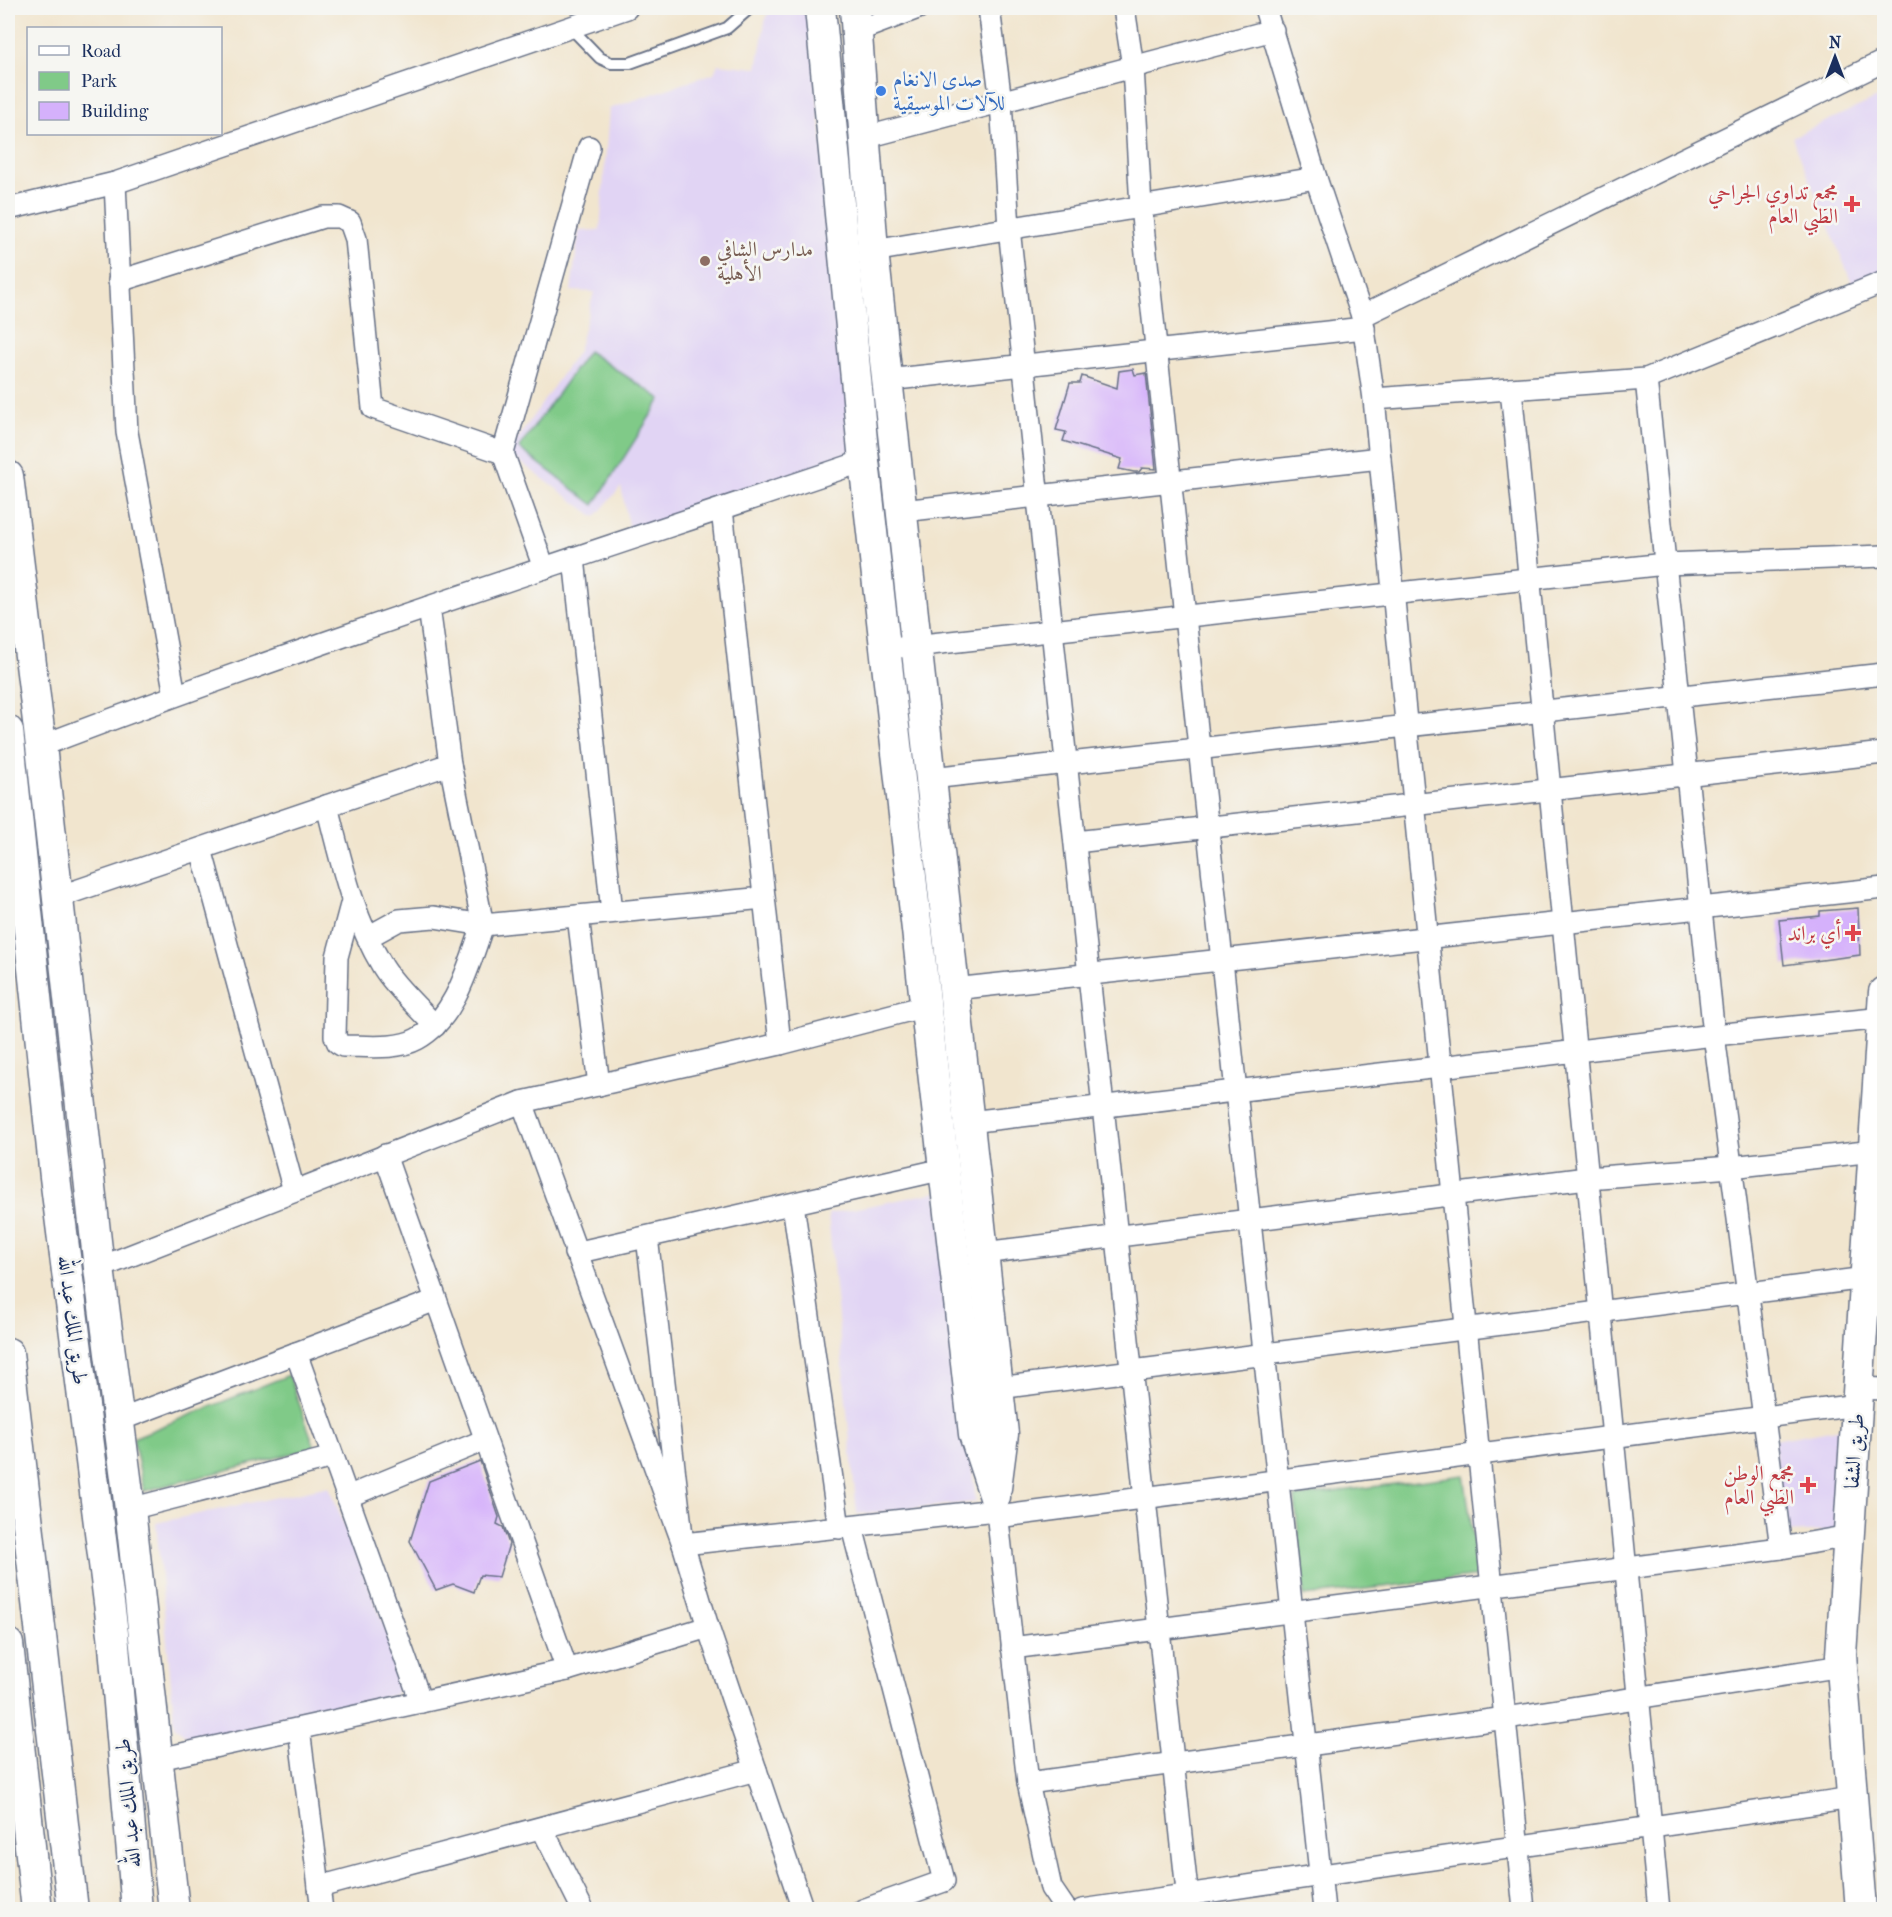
<svg xmlns="http://www.w3.org/2000/svg" width="1892" height="1917" font-family="'IM FELL French Canon',Amiri,serif">
<rect width="100%" height="100%" fill="#f6f6f2"/>
<filter id="ink" filterUnits="userSpaceOnUse"><feTurbulence type="fractalNoise" baseFrequency=".0167" numOctaves="2"/><feDisplacementMap in="SourceGraphic" scale="12" xChannelSelector="R" yChannelSelector="G"/><feConvolveMatrix kernelMatrix="1 2 1 2 8 2 1 2 1" color-interpolation-filters="sRGB"/></filter>
<filter id="wash" filterUnits="userSpaceOnUse"><feTurbulence type="fractalNoise" baseFrequency=".008" numOctaves="4" result="noise"/><feDisplacementMap in="SourceGraphic" scale="24" xChannelSelector="R" yChannelSelector="G"/><feGaussianBlur stdDeviation="1.35" result="paint"/><feColorMatrix in="noise" values="0 0 0 0 0 0 0 0 0 0 0 0 0 0 0 0 0 1.4 0 .05"/><feComposite in="paint" operator="in"/></filter>
<g filter="url(#wash)">
<rect width="100%" height="100%" fill="#f1e5ce"/>
<g fill="#e1d4f4">
<polygon points="775,8 808,8 854,454 631,537 621,487 595,517 508,453 578,351 594,292 571,291 579,231 600,230 609,109 714,73 718,64 757,68 766,16"/>
<polygon points="1884,95 1884,272 1854,288 1792,137"/>
<polygon points="937,1192 976,1502 857,1514 828,1214"/>
<polygon points="1842,1428 1835,1531 1783,1533 1774,1440"/>
<polygon points="329,1486 405,1677 394,1695 194,1742 175,1727 156,1523"/>
</g>
<g fill="#80ca88" stroke="#4e7c73" stroke-width="1.5">
<polygon points="588,351 661,399 594,505 519,448"/>
<polygon points="289,1375 315,1448 144,1491 133,1438"/>
<polygon points="1464,1475 1479,1576 1304,1596 1295,1497"/>
</g>
<g id="blocks">
<g fill="#d5b1fb">
<polygon points="1133,369 1135,375 1146,373 1156,469 1142,468 1139,472 1134,472 1119,469 1122,459 1063,441 1066,432 1056,430 1070,383 1080,383 1082,376 1117,388 1119,371"/>
<polygon points="1858,908 1860,955 1784,965 1779,920 1820,916 1820,911"/>
<polygon points="480,1461 499,1517 497,1524 503,1527 509,1544 499,1577 480,1575 474,1592 453,1584 436,1590 410,1541 429,1481"/>
</g>
</g>
</g>
<g filter="url(#ink)">
<use href="#blocks" fill-opacity="0" stroke="#666f85" stroke-width="1.5"/>
<g fill="none" stroke-linecap="round" stroke-linejoin="round">
<g stroke="#666f85" stroke-width="14">
<polyline id="lane" points="571,28 600,58 611,63 630,63 727,28 750,8"/>
</g>
<g stroke="#666f85" stroke-width="24">
<g id="street">
<polyline points="989,8 1001,102 1009,228 1189,1910"/>
<polyline points="1124,8 1133,67 1141,207 1324,1910"/>
<polyline points="1265,8 1316,178 1362,316 1374,399 1524,1910"/>
<polyline points="857,31 918,8"/>
<polyline points="867,137 1273,30"/>
<polyline points="115,183 127,432 175,695"/>
<polyline points="8,209 115,183 627,8"/>
<polyline points="873,251 1316,178"/>
<polyline points="119,281 323,217 339,217 350,222 356,239 373,408 503,453 544,568"/>
<polyline points="1362,316 1884,61"/>
<polyline points="1646,379 1714,1035 1781,1548"/>
<polyline points="887,380 1364,328"/>
<polyline points="1511,389 1659,1910"/>
<polyline points="1374,399 1646,379 1884,282"/>
<polyline points="503,453 589,147"/>
<polyline points="722,509 780,1044"/>
<polyline points="902,511 1380,458"/>
<polyline points="574,558 612,912"/>
<polyline points="429,607 450,764 483,925 764,898"/>
<polyline points="904,647 1665,564 1884,556"/>
<path d="M 41,746 C 312,642 589,554 864,461"/>
<polyline points="931,778 1884,674"/>
<path d="M 327,806 C 341,861 353,918 383,967 C 396,988 418,1007 435,1026"/>
<polyline points="1075,842 1884,753"/>
<polyline points="201,849 294,1191"/>
<polyline points="58,897 450,764"/>
<path d="M 352,901 L 337,957 L 335,1036 L 338,1043 L 343,1046 C 366,1046 397,1050 417,1039 C 456,1018 469,964 483,925 L 434,917 L 399,920 L 368,937"/>
<polyline points="578,916 599,1085"/>
<polyline points="954,989 1884,888"/>
<polyline points="522,1102 683,1544 708,1627 803,1910"/>
<polyline points="969,1122 1714,1035 1884,1018"/>
<polyline points="385,1155 567,1670"/>
<polyline points="793,1204 839,1528"/>
<polyline points="647,1237 683,1544 996,1510"/>
<polyline points="575,1253 944,1169"/>
<polyline points="983,1253 1587,1178 1731,1167 1874,1151"/>
<polyline points="99,1268 522,1102 780,1044 926,1006"/>
<polyline points="296,1353 421,1702"/>
<polyline points="998,1388 1866,1278"/>
<polyline points="1858,1388 1884,1389"/>
<polyline points="117,1421 436,1300"/>
<polyline points="347,1497 485,1440"/>
<polyline points="996,1503 1028,1783 1051,1888 1066,1910"/>
<polyline points="130,1509 333,1457"/>
<polyline points="997,1517 1857,1405"/>
<polyline points="852,1527 944,1881 863,1910"/>
<polyline points="1012,1648 1781,1548 1849,1536"/>
<polyline points="299,1729 322,1910"/>
<polyline points="159,1759 567,1670 708,1627"/>
<polyline points="1028,1783 1506,1718 1842,1666"/>
<polyline points="542,1828 583,1910"/>
<polyline points="319,1887 756,1770"/>
<polyline points="1082,1910 1852,1798"/>
</g>
</g>
<g stroke="#666f85" stroke-width="33">
<g id="secondary">
<polyline points="820,8 864,461 974,1434 995,1497"/>
<polyline points="855,8 873,251 1003,1434 996,1488"/>
<polyline points="8,476 41,746 99,1268 130,1509 174,1910"/>
<polyline points="8,731 55,1177 113,1634 137,1910"/>
<polyline points="8,1353 73,1910"/>
<polyline points="8,1644 37,1910"/>
<polyline points="1861,1910 1841,1655 1884,992"/>
</g>
</g>
<use href="#lane" stroke="#fff" stroke-width="10"/>
<use href="#street" stroke="#fff" stroke-width="21"/>
<use href="#secondary" stroke="#fff" stroke-width="30"/>
</g>
</g>
<circle fill="#3f7fe0" stroke="#f6f6f2" stroke-width="2" cx="881" cy="91" r="6"/>
<g fill="#e0444e" stroke="#f6f6f2" stroke-width="2">
<path d="M1849 195h6v6h6v6h-6v6h-6v-6h-6v-6h6z"/>
<path d="M1850 924h6v6h6v6h-6v6h-6v-6h-6v-6h6z"/>
<path d="M1805 1476h6v6h6v6h-6v6h-6v-6h-6v-6h6z"/>
</g>
<circle fill="#8d6e63" stroke="#f6f6f2" stroke-width="2" cx="705" cy="261" r="6"/>
<g text-anchor="middle" dominant-baseline="central" stroke-width="5" stroke-linejoin="round" paint-order="stroke">
<g font-size="21" fill="#366cbe" stroke="#f6f6f2" text-anchor="start">
<text x="893" y="79">صدى الانغام<tspan x="893" dy="24">للآلات الموسيقية</tspan></text>
</g>
<g font-size="21" fill="#be3a42" stroke="#f6f6f2" text-anchor="end">
<text x="1838" y="192">مجمع تداوي الجراحي<tspan x="1838" dy="24">الطبي العام</tspan></text>
<text x="1841" y="933">أي براند</text>
<text x="1794" y="1473">مجمع الوطن<tspan x="1794" dy="24">الطبي العام</tspan></text>
</g>
<g font-size="21" fill="#785e54" stroke="#f6f6f2" text-anchor="start">
<text x="717" y="249">مدارس الشافي<tspan x="717" dy="24">الأهلية</tspan></text>
</g>
<g font-size="21" fill="#1b2f5e" stroke="#f6f6f2">
<text transform="translate(73 1320) rotate(83)">طريق الملك عبد الله</text>
<text transform="translate(1854 1451) rotate(-86)">طريق الشفا</text>
<text transform="translate(128 1803) rotate(-95)">طريق الملك عبد الله</text>
</g>
</g>
<rect width="1892" height="1917" fill="none" stroke="#f6f6f2" stroke-width="30"/>
<rect x="27" y="27" width="195" height="108" fill="#f6f6f2" stroke="#9ea6b7" stroke-width="1.5"/>
<rect x="39" y="46" width="30" height="9" fill="#ffffff" stroke="#9ea6b7" stroke-width="1.5"/>
<text x="81" y="57" font-size="18" fill="#1b2f5e">Road</text>
<rect x="39" y="72" width="30" height="18" fill="#80ca88" stroke="#9ea6b7" stroke-width="1.5"/>
<text x="81" y="87" font-size="18" fill="#1b2f5e">Park</text>
<rect x="39" y="102" width="30" height="18" fill="#d5b1fb" stroke="#9ea6b7" stroke-width="1.5"/>
<text x="81" y="117" font-size="18" fill="#1b2f5e">Building</text>
<g transform="translate(1835 57)" stroke="#f6f6f2" stroke-width="4.5" paint-order="stroke">
<path d="M0-4.5L10 22L0 15L-10 22Z" fill="#1b2f5e"/>
<text y="-9" font-size="16" font-weight="bold" text-anchor="middle" fill="#1b2f5e">N</text>
</g>
</svg>
